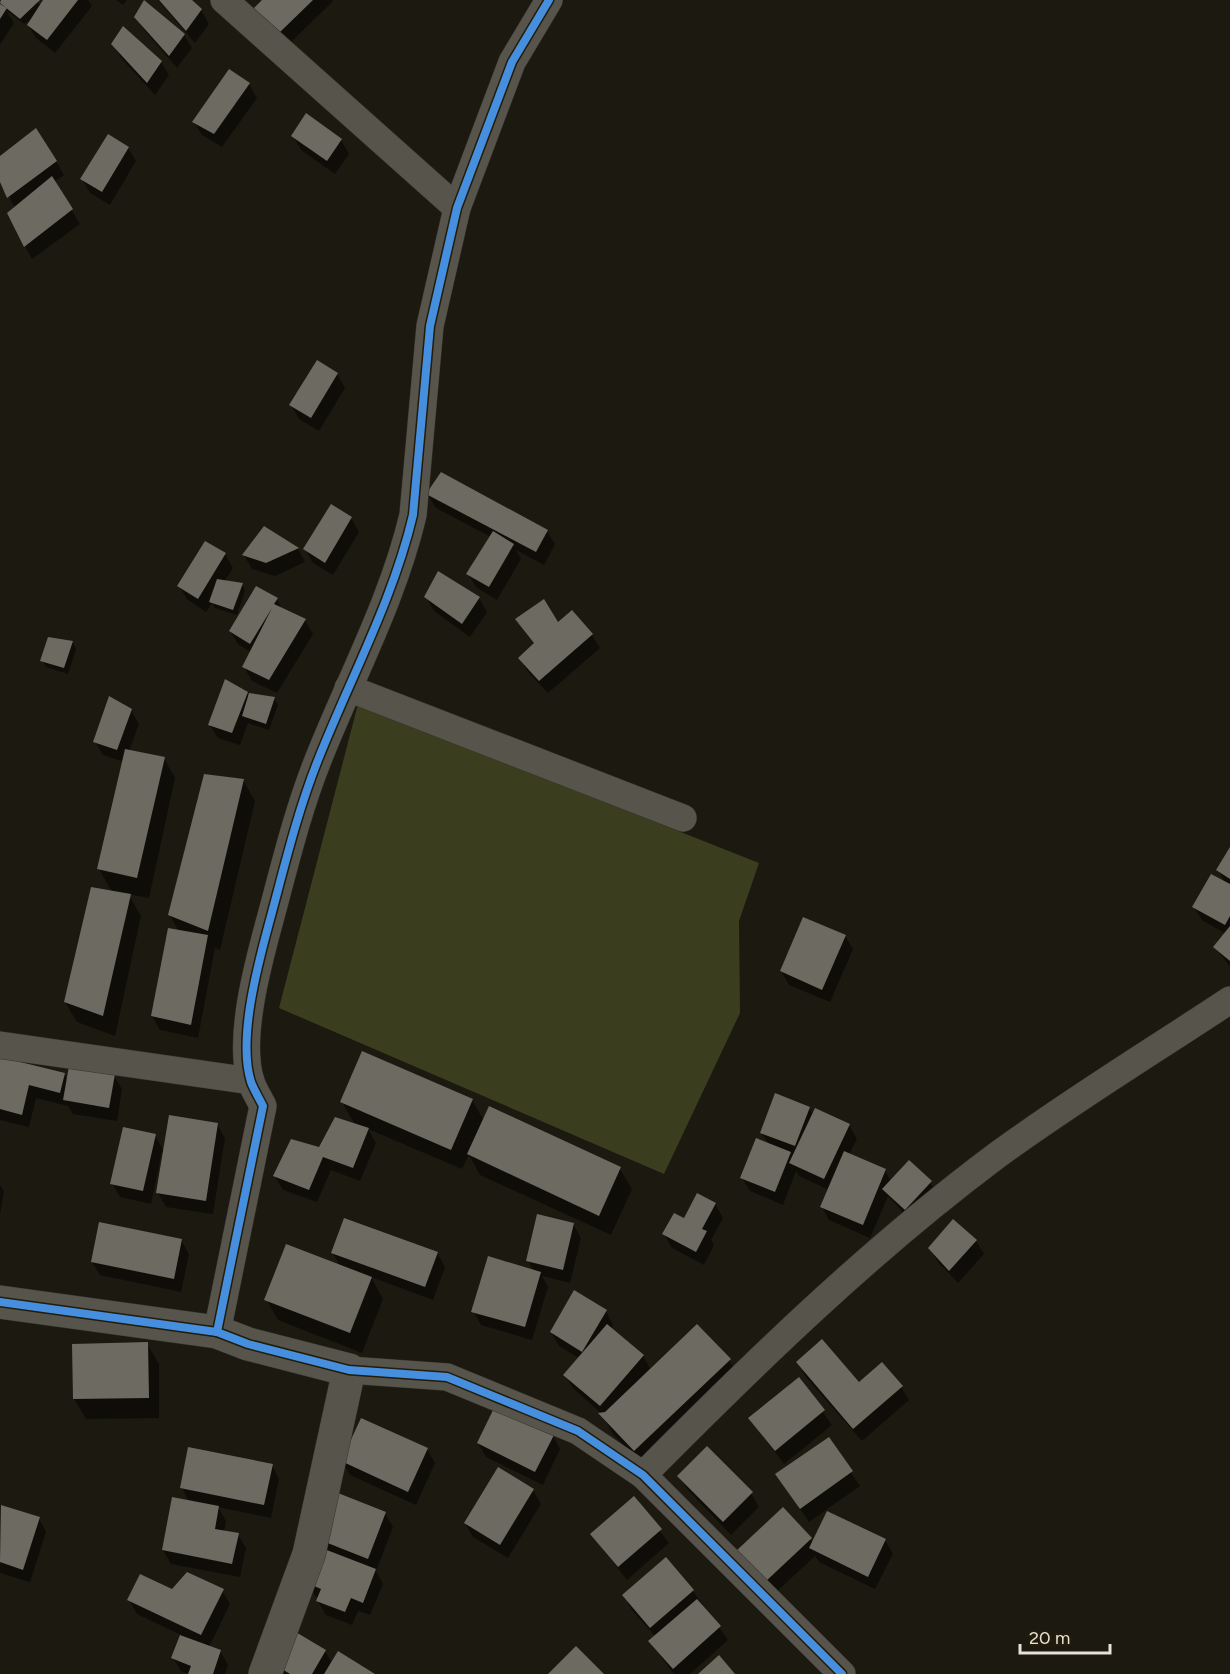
<svg xmlns="http://www.w3.org/2000/svg" width="1230" height="1674" font-family="Figtree,sans-serif">
<rect width="100%" height="100%" fill="#1c1910"/>
<polygon fill="#3a3e1f" points="358,704 759,863 739,921 740,1013 664,1174 279,1008"/>
<g fill="#0007">
<polygon points="3,0 36,0 41,7 45,0 88,0 92,6 55,53 36,38 28,25 33,18 24,24 6,10 14,23 0,45 0,6 5,9 1,2"/>
<polygon points="116,0 127,0 123,5"/>
<polygon points="158,0 190,0 201,10 209,24 195,43"/>
<polygon points="264,0 333,0 333,1 286,47"/>
<polygon points="136,17 184,35 192,48 177,68 144,30"/>
<polygon points="113,44 161,62 169,75 155,95 121,58"/>
<polygon points="230,71 249,84 257,98 222,147 202,135 194,122"/>
<polygon points="293,136 341,140 349,154 335,174 301,150"/>
<polygon points="128,148 136,161 110,205 90,193 82,179"/>
<polygon points="0,158 56,161 64,175 54,182 80,224 32,259 25,246 15,208 0,179"/>
<polygon points="337,374 345,388 319,431 299,419 291,405"/>
<polygon points="428,495 547,531 555,544 544,565 516,550 521,559 497,600 476,587 468,574 491,537 436,508"/>
<polygon points="351,518 359,532 333,575 313,563 305,549"/>
<polygon points="264,528 298,549 305,562 275,576 252,569 244,555"/>
<polygon points="225,554 233,568 224,582 242,584 245,591 237,615 215,608 212,603 206,612 187,599 179,586"/>
<polygon points="439,573 479,598 487,612 470,637 434,611 426,597"/>
<polygon points="277,599 282,610 305,620 313,634 277,693 252,681 244,667 252,653 238,644 230,631"/>
<polygon points="558,625 592,635 600,648 548,693 528,672 520,658"/>
<polygon points="49,639 73,643 76,649 68,674 46,667 42,660"/>
<polygon points="247,693 249,697 274,698 278,705 269,730 248,723 240,745 218,738 210,725"/>
<polygon points="131,710 139,724 129,751 164,758 175,778 149,898 128,894 141,916 115,1036 77,1022 65,1002 112,892 99,869 124,762 103,755 95,742"/>
<polygon points="243,780 255,801 220,950 215,948 198,1038 160,1030 152,1016 179,932 170,915"/>
<polygon points="1230,850 1230,967 1215,947 1226,934 1202,920 1194,907 1226,884 1218,870"/>
<polygon points="845,936 853,949 830,1002 789,985 781,971"/>
<polygon points="0,1058 64,1074 68,1082 114,1076 122,1089 117,1121 73,1114 68,1106 36,1098 29,1127 0,1120"/>
<polygon points="472,1100 484,1121 490,1108 620,1169 632,1189 611,1235 480,1175 469,1155 462,1169 368,1129 376,1143 360,1181 331,1170 317,1202 283,1190 275,1176 355,1125 342,1102"/>
<polygon points="809,1108 813,1115 849,1125 857,1139 849,1155 885,1171 891,1181 930,1182 938,1196 913,1223 888,1196 870,1238 829,1220 822,1207 829,1190 799,1176 796,1171 783,1205 750,1191 742,1178 769,1145 761,1132"/>
<polygon points="217,1124 225,1138 213,1214 166,1207 158,1193 164,1153 162,1152 151,1204 120,1197 112,1183 155,1135 164,1152"/>
<polygon points="0,1185 4,1191 0,1214"/>
<polygon points="715,1204 723,1218 711,1240 714,1245 704,1265 672,1248 664,1234 684,1220"/>
<polygon points="573,1224 581,1238 570,1283 542,1276 548,1287 532,1340 481,1325 473,1311 534,1271 528,1261"/>
<polygon points="181,1240 189,1254 181,1292 100,1275 92,1262"/>
<polygon points="976,1241 984,1254 958,1283 938,1262 930,1248"/>
<polygon points="333,1253 437,1253 445,1267 433,1300 371,1277 383,1299 362,1353 278,1320 266,1299 340,1266"/>
<polygon points="606,1311 613,1325 611,1329 643,1356 651,1370 729,1360 741,1381 646,1470 612,1433 602,1414 573,1388 565,1375 579,1358 559,1346 551,1332"/>
<polygon points="147,1344 159,1364 159,1418 86,1419 74,1399"/>
<polygon points="798,1362 859,1384 901,1387 909,1400 862,1441 805,1376"/>
<polygon points="799,1379 832,1425 784,1464 750,1419"/>
<polygon points="553,1436 560,1449 543,1485 486,1457 478,1443"/>
<polygon points="828,1439 860,1486 809,1522 777,1475"/>
<polygon points="427,1449 435,1463 416,1505 350,1475 342,1461"/>
<polygon points="272,1465 279,1479 271,1518 218,1507 226,1521 224,1532 238,1535 246,1548 240,1577 171,1564 163,1550 189,1502 182,1488"/>
<polygon points="679,1476 751,1493 759,1507 731,1535 687,1489"/>
<polygon points="533,1490 541,1504 508,1558 473,1537 465,1523"/>
<polygon points="634,1498 669,1543 627,1580 592,1535"/>
<polygon points="2,1507 39,1518 46,1532 30,1582 0,1573"/>
<polygon points="385,1514 393,1527 376,1571 383,1584 370,1615 358,1611 352,1625 326,1615 318,1601 319,1598 315,1596 307,1582 328,1552 321,1540"/>
<polygon points="810,1539 813,1544 885,1540 893,1554 875,1589 819,1562 815,1556 772,1596 744,1566"/>
<polygon points="172,1591 222,1591 230,1604 209,1647 220,1651 228,1665 225,1674 188,1674 181,1671 173,1658 181,1635 137,1614 129,1600"/>
<polygon points="693,1591 728,1640 690,1674 674,1674 650,1642 656,1637 631,1609 624,1595"/>
<polygon points="325,1651 332,1663 372,1674 281,1674 276,1664"/>
</g>
<g fill="#6d6a62">
<polygon points="1,0 40,0 20,19 0,3"/>
<polygon points="43,0 78,0 47,40 27,25"/>
<polygon points="144,0 185,34 169,56 134,17"/>
<polygon points="159,0 192,0 202,9 186,31"/>
<polygon points="262,0 313,0 277,35 253,9"/>
<polygon points="0,4 7,8 0,19"/>
<polygon points="123,26 162,61 147,83 111,44"/>
<polygon points="229,69 250,83 214,134 192,122"/>
<polygon points="306,113 342,139 327,161 291,136"/>
<polygon points="36,128 57,161 7,198 0,182 0,156"/>
<polygon points="108,134 129,147 102,192 80,179"/>
<polygon points="52,176 73,209 24,247 7,213"/>
<polygon points="317,360 338,373 311,418 289,405"/>
<polygon points="441,472 548,530 536,552 426,494"/>
<polygon points="331,504 352,517 325,563 303,549"/>
<polygon points="264,526 299,548 266,563 242,555"/>
<polygon points="493,531 514,544 489,587 466,574"/>
<polygon points="205,541 226,553 198,599 177,586"/>
<polygon points="438,571 480,597 462,624 424,597"/>
<polygon points="217,579 243,583 233,610 209,602"/>
<polygon points="256,586 278,598 274,604 306,619 269,680 242,667 272,608 250,644 229,631"/>
<polygon points="544,599 558,622 572,610 593,634 539,681 518,658 534,643 515,619"/>
<polygon points="48,637 73,641 64,668 40,661"/>
<polygon points="225,679 248,692 232,733 208,725"/>
<polygon points="249,693 275,697 266,724 242,716"/>
<polygon points="109,696 132,709 117,750 93,742"/>
<polygon points="125,749 165,757 137,878 97,869"/>
<polygon points="204,774 244,779 208,931 168,915"/>
<polygon points="1230,847 1230,879 1216,870"/>
<polygon points="1211,874 1230,884 1230,916 1225,925 1192,907"/>
<polygon points="91,887 131,894 103,1016 64,1002"/>
<polygon points="803,917 846,935 822,990 780,971"/>
<polygon points="1230,926 1230,961 1213,947"/>
<polygon points="168,928 208,935 191,1025 151,1016"/>
<polygon points="362,1051 473,1099 451,1150 340,1102"/>
<polygon points="0,1057 65,1073 60,1093 29,1085 22,1115 0,1109"/>
<polygon points="69,1066 115,1074 109,1108 63,1100"/>
<polygon points="775,1093 810,1107 795,1146 760,1133"/>
<polygon points="489,1106 621,1167 599,1216 467,1154"/>
<polygon points="815,1108 850,1124 824,1179 789,1163"/>
<polygon points="169,1115 218,1123 206,1201 156,1193"/>
<polygon points="335,1117 369,1128 353,1168 323,1157 309,1190 273,1176 291,1139 319,1147"/>
<polygon points="123,1127 156,1134 143,1191 110,1184"/>
<polygon points="756,1138 791,1152 775,1192 740,1178"/>
<polygon points="844,1151 886,1169 863,1225 820,1207"/>
<polygon points="909,1160 932,1181 905,1210 882,1189"/>
<polygon points="697,1193 716,1203 702,1229 707,1231 696,1252 662,1234 674,1213 684,1218"/>
<polygon points="537,1214 574,1223 563,1270 526,1261"/>
<polygon points="344,1218 438,1252 425,1287 331,1253"/>
<polygon points="953,1219 977,1240 949,1271 928,1248"/>
<polygon points="99,1222 182,1239 174,1279 91,1262"/>
<polygon points="286,1244 372,1277 350,1333 264,1300"/>
<polygon points="488,1256 541,1272 525,1327 471,1312"/>
<polygon points="574,1290 607,1310 582,1352 550,1332"/>
<polygon points="607,1324 644,1355 600,1406 563,1375"/>
<polygon points="697,1324 731,1359 634,1451 598,1413 605,1412"/>
<polygon points="822,1339 859,1382 882,1362 903,1386 853,1429 796,1362"/>
<polygon points="148,1342 149,1398 73,1399 72,1344"/>
<polygon points="799,1377 825,1410 775,1451 748,1418"/>
<polygon points="495,1406 554,1435 535,1472 477,1443"/>
<polygon points="361,1418 428,1448 408,1492 341,1461"/>
<polygon points="829,1437 853,1471 800,1509 775,1474"/>
<polygon points="707,1446 753,1492 723,1522 677,1476"/>
<polygon points="188,1447 273,1464 264,1505 180,1488"/>
<polygon points="498,1467 534,1489 500,1545 464,1523"/>
<polygon points="338,1493 386,1512 368,1559 320,1540"/>
<polygon points="634,1496 662,1529 618,1567 590,1534"/>
<polygon points="172,1497 219,1506 215,1529 239,1533 232,1564 162,1550"/>
<polygon points="1,1505 40,1517 23,1570 0,1562"/>
<polygon points="783,1507 812,1538 764,1583 735,1552"/>
<polygon points="827,1511 886,1539 868,1577 809,1548"/>
<polygon points="319,1547 376,1569 363,1603 351,1598 345,1612 316,1601 321,1589 305,1582"/>
<polygon points="666,1557 694,1590 650,1628 622,1595"/>
<polygon points="187,1572 224,1589 201,1635 127,1600 140,1574 172,1589"/>
<polygon points="697,1599 721,1626 673,1669 648,1641"/>
<polygon points="294,1631 326,1650 312,1674 290,1674 274,1664"/>
<polygon points="180,1635 221,1650 213,1674 188,1674 191,1666 171,1658"/>
<polygon points="576,1646 604,1674 548,1674"/>
<polygon points="338,1651 375,1674 324,1674"/>
<polygon points="719,1655 735,1674 698,1674"/>
</g>
<g fill="none" stroke-linecap="round" stroke-linejoin="round">
<g stroke="#37352e" stroke-width="28">
<g id="minor">
<polyline points="224,0 457,208"/>
<polyline points="348,688 683,818"/>
<polyline points="0,1045 251,1081"/>
<path d="M 217,1332 L 263,1106 C 259,1098 254,1090 251,1082 C 237,1038 259,960 271,916 C 285,864 298,810 318,760 C 350,679 393,600 413,515 L 430,326 L 457,208 L 512,62 L 549,0"/>
<polyline points="349,1370 447,1377 578,1431 643,1475 842,1674"/>
<path d="M 643,1475 C 755,1362 869,1251 996,1156 C 1071,1101 1153,1051 1230,1000"/>
</g>
</g>
<g stroke="#37352e" stroke-width="34">
<polyline id="tertiary" points="0,1302 217,1332 248,1344 349,1370 309,1554 265,1674"/>
</g>
<use href="#minor" stroke="#57544c" stroke-width="27"/>
<use href="#tertiary" stroke="#57544c" stroke-width="33"/>
<g stroke="#221c0a" stroke-width="11">
<g id="cycleway">
<polyline points="0,1302 217,1332 248,1344 349,1370 447,1377 578,1431 643,1475 842,1674"/>
<path d="M 217,1332 L 263,1106 C 259,1098 254,1090 251,1082 C 237,1038 259,960 271,916 C 285,864 298,810 318,760 C 350,679 393,600 413,515 L 430,326 L 457,208 L 512,62 L 549,0"/>
</g>
</g>
<use href="#cycleway" stroke="#468fdf" stroke-width="8"/>
</g>
<path d="M1020 1644v9h90v-9" fill="none" stroke="#e6e2d6" stroke-width="3"/>
<text x="1029" y="1644" font-size="18" fill="#e6e2d6" stroke="#221c0a" stroke-width="4.5" paint-order="stroke">20 m</text>
</svg>
